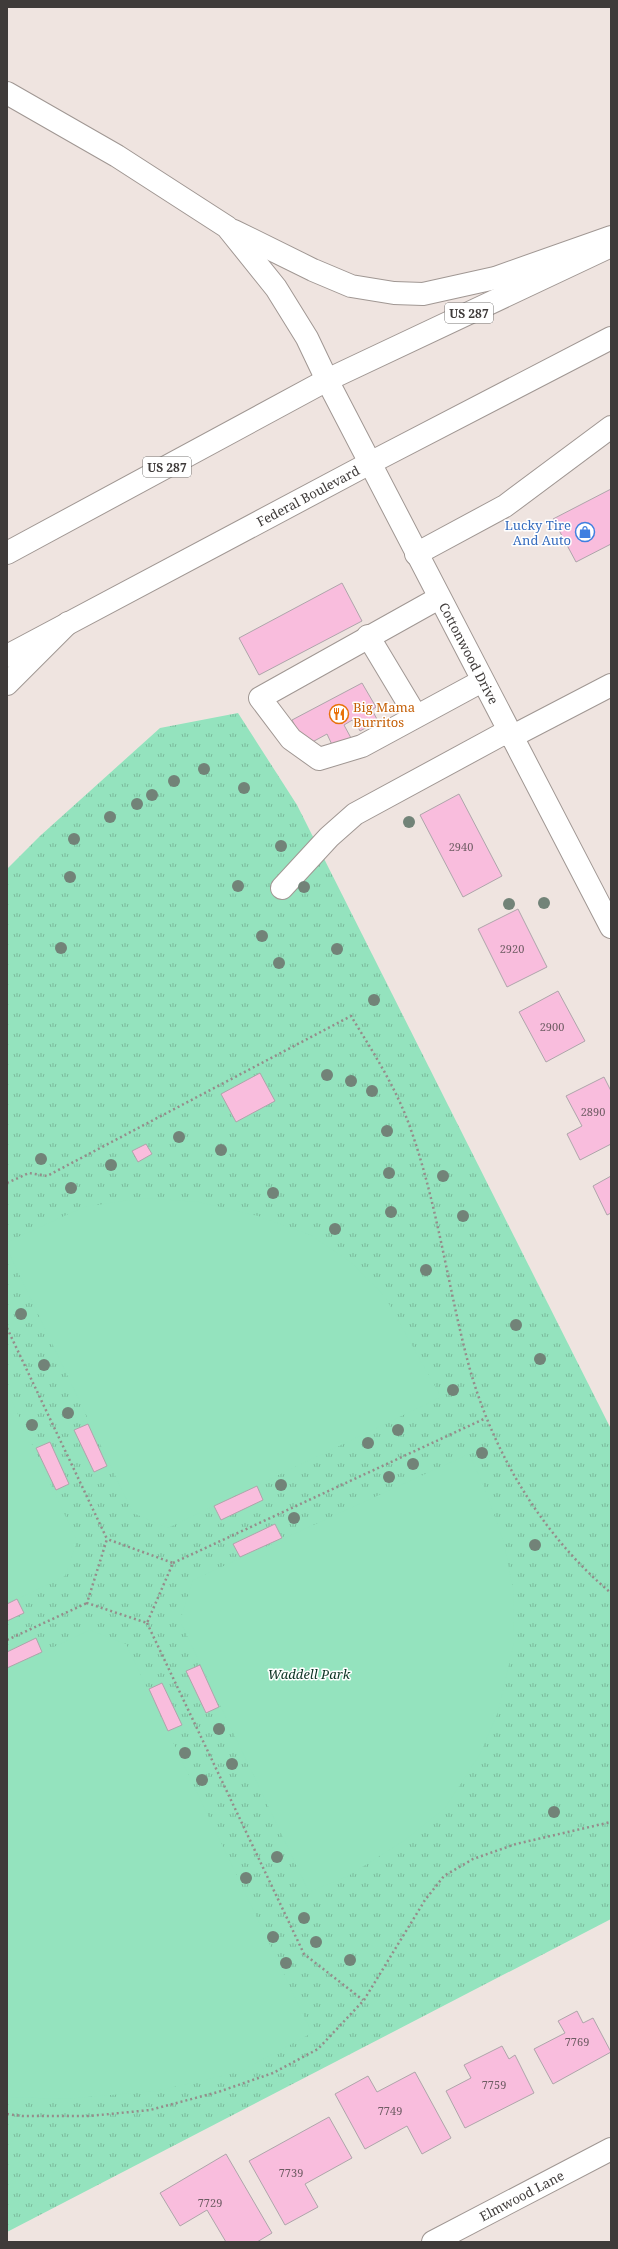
<svg xmlns="http://www.w3.org/2000/svg" width="618" height="2249" font-family="'Noto Serif',serif">
<defs>
<pattern id="grass-tufts" width="24" height="20" patternUnits="userSpaceOnUse"><rect width="24" height="20" fill="#94e3be"/><path d="M3 7l-1-3M5 7V3M7 7l1-3M15 17l-1-3M17 17v-4M19 17l1-3" fill="none" stroke="#7ab99b"/></pattern>
</defs>
<rect width="100%" height="100%" fill="#efe4e0"/>
<polygon fill="url(#grass-tufts)" points="238,713 297,805 611,1429 611,1919 7,2232 7,869 40,836 160,728"/>
<g fill="#94e3be">
<polygon points="143,1198 199,1202 258,1216 311,1235 353,1264 385,1297 441,1397 168,1528 133,1513 7,1249 7,1242 84,1207"/>
<polygon points="7,1391 77,1541 65,1576 7,1604"/>
<polygon points="469,1454 485,1489 504,1543 514,1595 513,1647 498,1712 480,1754 445,1808 405,1840 348,1876 309,1892 180,1621 193,1580"/>
<polygon points="90,1630 126,1644 312,2033 239,2072 156,2091 65,2099 11,2097 7,2096 7,1669"/>
</g>
<g fill="#f9bddd" stroke="#aea5aa">
<polygon points="611,489 611,544 576,562 553,519"/>
<polygon points="342,583 362,621 259,675 239,638"/>
<polygon points="362,683 376,707 372,710 378,721 360,731 354,719 344,725 351,738 334,749 327,734 305,746 292,720"/>
<polygon points="459,794 502,876 463,897 420,815"/>
<polygon points="518,909 547,967 507,987 478,929"/>
<polygon points="558,991 585,1041 546,1062 519,1012"/>
<polygon points="260,1073 275,1101 236,1122 221,1094"/>
<polygon points="604,1077 611,1091 611,1144 580,1160 567,1134 582,1126 566,1096"/>
<polygon points="146,1144 152,1154 138,1162 132,1151"/>
<polygon points="611,1176 611,1213 607,1215 593,1186"/>
<polygon points="88,1424 107,1466 94,1472 74,1430"/>
<polygon points="50,1442 69,1484 56,1490 36,1448"/>
<polygon points="257,1486 263,1500 221,1520 214,1506"/>
<polygon points="275,1524 282,1538 240,1557 233,1544"/>
<polygon points="17,1599 24,1613 7,1621 7,1604"/>
<polygon points="36,1638 42,1652 7,1668 7,1652"/>
<polygon points="200,1665 219,1707 206,1713 186,1671"/>
<polygon points="162,1683 182,1725 168,1731 149,1689"/>
<polygon points="577,2011 583,2023 593,2018 611,2052 553,2084 534,2049 565,2033 558,2021"/>
<polygon points="502,2046 509,2059 515,2055 534,2093 465,2128 446,2091 471,2078 464,2065"/>
<polygon points="415,2072 451,2138 422,2154 407,2126 365,2149 335,2094 368,2076 377,2092"/>
<polygon points="329,2117 352,2158 305,2184 318,2207 285,2225 249,2161"/>
<polygon points="226,2154 272,2233 257,2242 226,2242 207,2210 180,2226 160,2193"/>
</g>
<g fill="none" stroke-linecap="round" stroke-linejoin="round">
<g stroke="#a09793" stroke-width="24">
<g id="minor">
<path id="s1" d="M 327,380 L 611,927"/>
<polyline points="416,554 505,506 611,427"/>
<polyline points="439,598 260,698 291,739 319,759 362,746 482,681"/>
<polyline points="368,636 416,716"/>
<polyline points="511,737 611,685"/>
<polyline points="282,888 329,837 355,814 508,731"/>
<path id="s2" d="M 433,2242 L 611,2149"/>
</g>
</g>
<g stroke="#a09793" stroke-width="24">
<g id="major">
<polyline points="7,553 327,380 611,246"/>
<path id="s3" d="M 7,656 L 370,463 L 611,338"/>
</g>
</g>
<g stroke="#a09793" stroke-width="24">
<g id="highway">
<polyline points="7,93 117,156 227,227 276,288 307,338 327,380"/>
<polyline points="234,231 313,270 351,286 394,293 423,294 495,278 611,237"/>
<polyline points="7,684 68,623"/>
</g>
</g>
<g stroke="#958d8b" stroke-width="2.5" stroke-dasharray="2 3" stroke-linecap="butt">
<path d="M 7,1183 L 29,1173 L 47,1176 L 351,1016 C 373,1052 397,1089 411,1130 C 438,1207 448,1288 469,1366 C 493,1453 542,1535 611,1593"/>
<polyline points="7,1328 107,1539 87,1603 147,1623 173,1563 107,1539"/>
<polyline points="173,1563 486,1418"/>
<polyline points="147,1623 304,1954 363,2000"/>
<polyline points="7,1640 87,1603"/>
<polyline points="7,2114 22,2116 90,2116 150,2110 218,2092 273,2073 318,2049 364,2000 425,1900 444,1876 473,1859 516,1844 611,1822"/>
</g>
<use href="#minor" stroke="#fff" stroke-width="22"/>
<use href="#major" stroke="#fff" stroke-width="22"/>
<use href="#highway" stroke="#fff" stroke-width="22"/>
</g>
<g fill="#728378">
<circle cx="204" cy="769" r="6"/>
<circle cx="174" cy="781" r="6"/>
<circle cx="244" cy="788" r="6"/>
<circle cx="152" cy="795" r="6"/>
<circle cx="137" cy="804" r="6"/>
<circle cx="110" cy="817" r="6"/>
<circle cx="409" cy="822" r="6"/>
<circle cx="74" cy="839" r="6"/>
<circle cx="281" cy="846" r="6"/>
<circle cx="70" cy="877" r="6"/>
<circle cx="238" cy="886" r="6"/>
<circle cx="304" cy="887" r="6"/>
<circle cx="544" cy="903" r="6"/>
<circle cx="509" cy="904" r="6"/>
<circle cx="262" cy="936" r="6"/>
<circle cx="61" cy="948" r="6"/>
<circle cx="337" cy="949" r="6"/>
<circle cx="279" cy="963" r="6"/>
<circle cx="374" cy="1000" r="6"/>
<circle cx="327" cy="1075" r="6"/>
<circle cx="351" cy="1081" r="6"/>
<circle cx="372" cy="1091" r="6"/>
<circle cx="387" cy="1131" r="6"/>
<circle cx="179" cy="1137" r="6"/>
<circle cx="221" cy="1150" r="6"/>
<circle cx="41" cy="1159" r="6"/>
<circle cx="111" cy="1165" r="6"/>
<circle cx="389" cy="1173" r="6"/>
<circle cx="443" cy="1176" r="6"/>
<circle cx="71" cy="1188" r="6"/>
<circle cx="273" cy="1193" r="6"/>
<circle cx="391" cy="1212" r="6"/>
<circle cx="463" cy="1216" r="6"/>
<circle cx="335" cy="1229" r="6"/>
<circle cx="426" cy="1270" r="6"/>
<circle cx="21" cy="1314" r="6"/>
<circle cx="516" cy="1325" r="6"/>
<circle cx="540" cy="1359" r="6"/>
<circle cx="44" cy="1365" r="6"/>
<circle cx="453" cy="1390" r="6"/>
<circle cx="68" cy="1413" r="6"/>
<circle cx="32" cy="1425" r="6"/>
<circle cx="398" cy="1430" r="6"/>
<circle cx="368" cy="1443" r="6"/>
<circle cx="482" cy="1453" r="6"/>
<circle cx="413" cy="1464" r="6"/>
<circle cx="389" cy="1477" r="6"/>
<circle cx="281" cy="1485" r="6"/>
<circle cx="294" cy="1518" r="6"/>
<circle cx="535" cy="1545" r="6"/>
<circle cx="219" cy="1729" r="6"/>
<circle cx="185" cy="1753" r="6"/>
<circle cx="232" cy="1764" r="6"/>
<circle cx="202" cy="1780" r="6"/>
<circle cx="554" cy="1812" r="6"/>
<circle cx="277" cy="1857" r="6"/>
<circle cx="246" cy="1878" r="6"/>
<circle cx="304" cy="1918" r="6"/>
<circle cx="273" cy="1937" r="6"/>
<circle cx="316" cy="1942" r="6"/>
<circle cx="350" cy="1960" r="6"/>
<circle cx="286" cy="1963" r="6"/>
</g>
<defs>
<g id="shop-ring" transform="scale(1)"><circle r="9.5" fill="#fff" stroke="#3f7fe0" stroke-width="1.5"/><path d="M-5-2.5h2.3a2.7 3.5 0 0 1 5.4 0H5L5.5 6h-11ZM-1.5-2.5h3a1.5 2.3 0 0 0-3 0Z" fill="#3f7fe0"/></g>
<g id="restaurant-ring" transform="scale(1)"><circle r="9.5" fill="#fff" stroke="#e8710a" stroke-width="1.5"/><path d="M-5-6h1v4h1v-4h1v4h1v-4h1v5L-1.5 .5V6h-2V.5L-5-1ZM5-6V6H3V1.5H1.5Q1.5-4 5-6Z" fill="#e8710a"/></g>
</defs>
<g fill-rule="evenodd">
<use href="#shop-ring" x="585" y="532"/>
<use href="#restaurant-ring" x="339" y="714"/>
</g>
<g text-anchor="middle" dominant-baseline="central" stroke-width="3" stroke-linejoin="round" paint-order="stroke">
<g font-size="11" fill="#6e5c63">
<text x="461" y="846">2940</text>
<text x="512" y="948">2920</text>
<text x="552" y="1026">2900</text>
<text x="593" y="1111">2890</text>
<text x="577" y="2041">7769</text>
<text x="494" y="2084">7759</text>
<text x="390" y="2110">7749</text>
<text x="291" y="2172">7739</text>
<text x="210" y="2202">7729</text>
</g>
<g fill="#fff" stroke="#797675" stroke-width="1">
<rect x="445" y="303" width="48" height="20" rx="3"/>
<rect x="143" y="457" width="48" height="20" rx="3"/>
</g>
<g font-size="12" font-weight="bold" fill="#3f3b3a">
<text x="469" y="313">US 287</text>
<text x="167" y="467">US 287</text>
</g>
<g font-size="13" fill="#3f3b3a" stroke="#fff">
<text stroke="none"><textPath href="#s3" startOffset="341">Federal Boulevard</textPath></text>
<text stroke="none"><textPath href="#s1" startOffset="308">Cottonwood Drive</textPath></text>
<text stroke="none"><textPath href="#s2" startOffset="100">Elmwood Lane</textPath></text>
</g>
<g font-size="13" fill="#366cbe" stroke="#fff" text-anchor="end">
<text x="571" y="525">Lucky Tire<tspan x="571" dy="15">And Auto</tspan></text>
</g>
<g font-size="13" fill="#c56008" stroke="#fff" text-anchor="start">
<text x="353" y="707">Big Mama<tspan x="353" dy="15">Burritos</tspan></text>
</g>
<g font-size="13" font-style="italic" fill="#0b3323" stroke="#fff">
<text x="309" y="1674">Waddell Park</text>
</g>
</g>
<rect width="618" height="2249" fill="none" stroke="#3f3b3a" stroke-width="16"/>
</svg>
